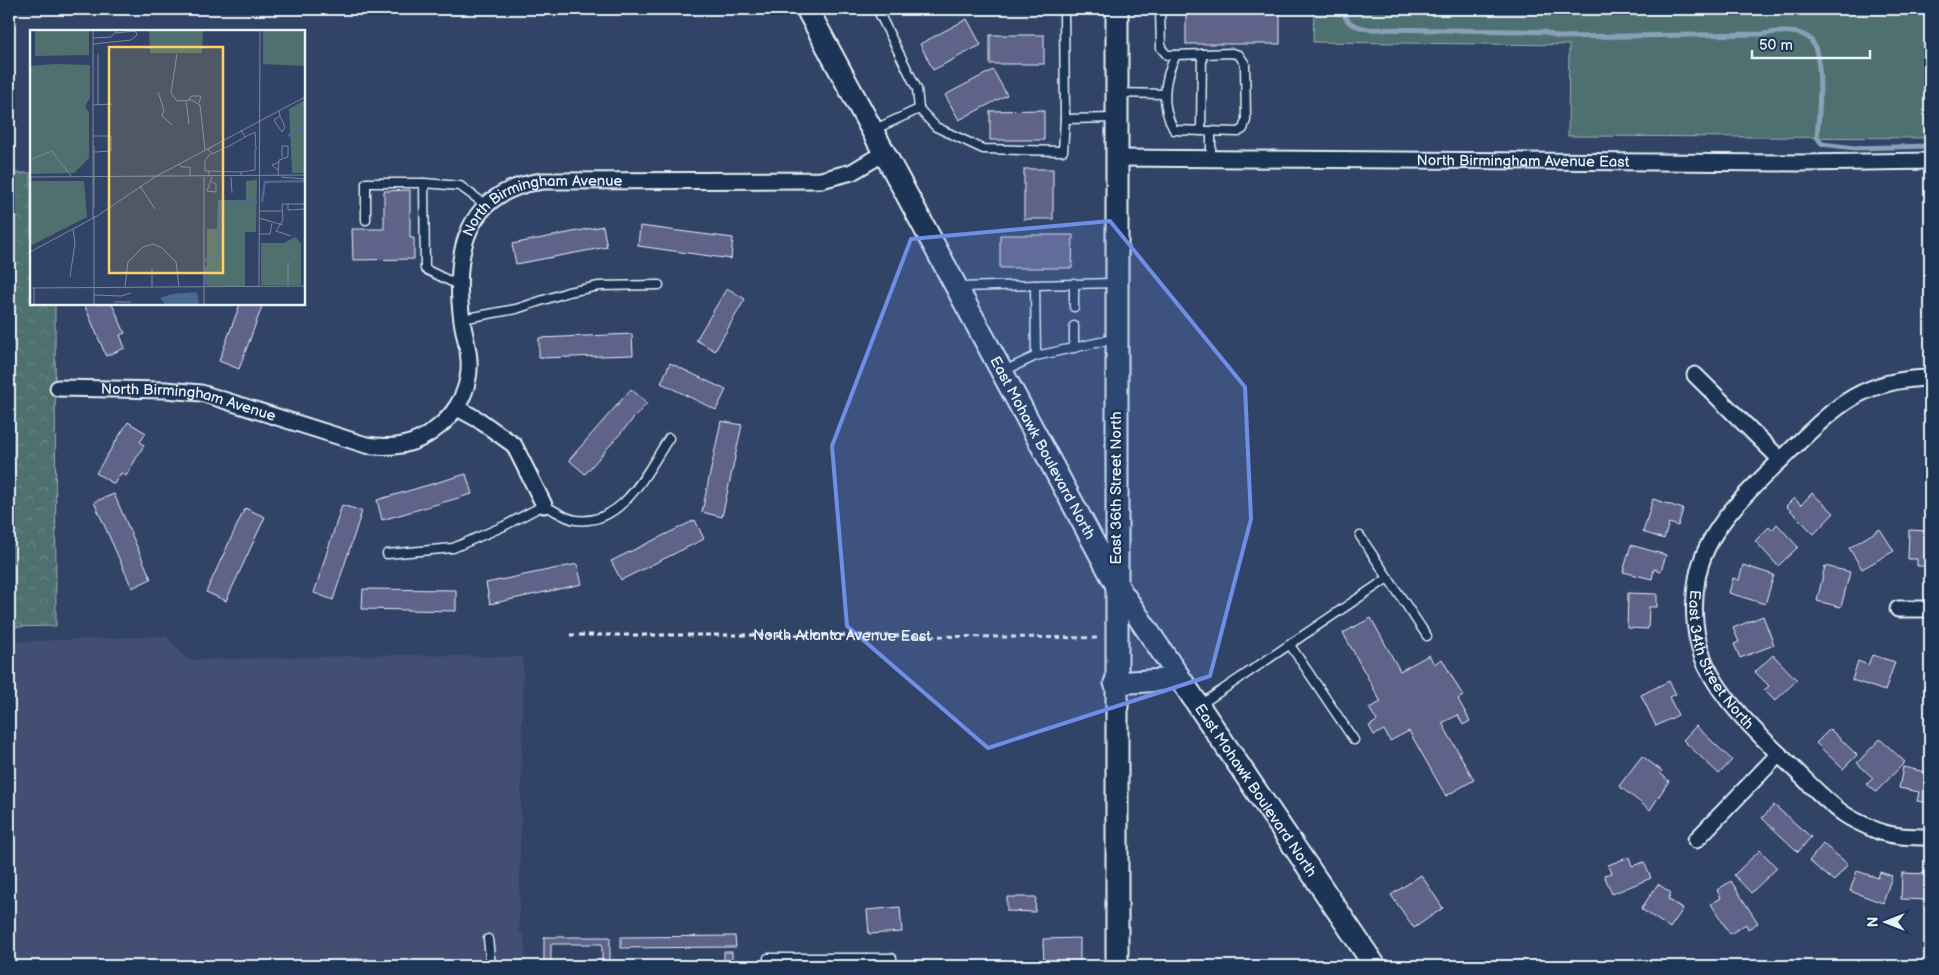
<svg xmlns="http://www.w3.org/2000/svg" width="1939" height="975" font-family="'Balsamiq Sans',sans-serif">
<defs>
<pattern id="forest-crowns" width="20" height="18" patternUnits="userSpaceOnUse" patternTransform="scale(1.25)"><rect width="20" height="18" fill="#507070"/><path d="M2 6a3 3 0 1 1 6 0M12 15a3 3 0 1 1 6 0" fill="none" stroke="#698585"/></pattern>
</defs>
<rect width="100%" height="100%" fill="#314366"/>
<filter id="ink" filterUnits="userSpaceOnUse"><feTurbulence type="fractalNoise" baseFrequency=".02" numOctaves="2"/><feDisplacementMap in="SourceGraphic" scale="10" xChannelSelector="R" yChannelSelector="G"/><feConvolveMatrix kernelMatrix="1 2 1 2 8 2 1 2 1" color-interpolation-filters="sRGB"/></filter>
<g filter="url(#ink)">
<polygon fill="#425073" points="166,636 188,660 401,655 523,657 519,933 524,933 525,966 9,966 9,642"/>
<polygon fill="#507070" stroke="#9cb0b4" points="1314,9 1930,9 1930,138 1568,136 1569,45 1313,42"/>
<polygon fill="url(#forest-crowns)" stroke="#9cb0b4" points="9,173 31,173 31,304 55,304 56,626 9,627"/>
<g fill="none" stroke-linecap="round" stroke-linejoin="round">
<path stroke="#89a0b9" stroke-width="5" d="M 1342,9 C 1346,24 1354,26 1368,29 L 1520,31 L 1545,32 L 1558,37 L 1763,34 C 1777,32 1798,29 1809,38 C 1825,51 1819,117 1817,137 L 1822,144 L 1855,148 L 1930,146"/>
</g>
<g fill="#5f6389" stroke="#e8f1f8">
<rect x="1186" y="9" width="94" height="35"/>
<polygon points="967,19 981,45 933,70 920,44"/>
<rect x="990" y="35" width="54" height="29"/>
<polygon points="993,70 1007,95 959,120 945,95"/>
<polygon points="1044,110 1044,140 990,140 990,111"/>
<rect x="1024" y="169" width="29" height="50"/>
<polygon points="410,190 410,238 414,238 414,259 353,260 352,229 384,229 384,191"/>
<polygon points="603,226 607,247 516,264 512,244"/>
<polygon points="640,226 733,238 731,259 638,246"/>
<polygon points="1000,235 1073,235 1072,268 1000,268"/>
<polygon points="727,288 745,299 715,351 696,340"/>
<polygon points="84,304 112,304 125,333 120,335 125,348 106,356"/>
<polygon points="240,304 263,304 239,369 219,361"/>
<polygon points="632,334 633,355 539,358 539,338"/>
<polygon points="670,363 726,390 716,410 661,383"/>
<polygon points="631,389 647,403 585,474 569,460"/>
<polygon points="721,421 742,425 722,517 702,512"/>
<polygon points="128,422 146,433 140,442 144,445 126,476 121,473 114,484 96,473"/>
<polygon points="466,474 472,494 382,520 377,500"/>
<polygon points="1812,493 1834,513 1814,534 1786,506 1794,498 1801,505"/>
<polygon points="114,494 151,579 132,588 94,502"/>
<polygon points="1653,499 1683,509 1678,526 1669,523 1664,539 1643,532"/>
<polygon points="342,505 362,511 333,600 314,593"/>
<polygon points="245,508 265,517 226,601 206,592"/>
<polygon points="695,520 704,539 621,580 611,561"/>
<polygon points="1777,524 1798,547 1778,566 1755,541 1769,527 1772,530"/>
<polygon points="1880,529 1894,551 1862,569 1849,548"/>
<polygon points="1909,530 1930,531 1930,566 1917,566 1917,559 1908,559"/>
<polygon points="1631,545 1666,555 1661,571 1654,569 1652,579 1623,572"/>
<polygon points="577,564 582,584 490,604 486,583"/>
<polygon points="1743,565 1774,575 1765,604 1729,593 1733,578 1739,580"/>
<polygon points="1825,566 1850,572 1841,607 1817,601"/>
<polygon points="363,589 456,590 456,611 362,609"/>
<polygon points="1628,593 1657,594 1657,607 1649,607 1648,629 1627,628"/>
<polygon points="1763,616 1774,645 1740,658 1734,644 1739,642 1733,628"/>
<polygon points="1371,618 1400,671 1429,655 1434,664 1442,659 1463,696 1458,699 1470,721 1463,725 1458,715 1442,723 1474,780 1446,796 1409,731 1390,741 1384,730 1374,735 1369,726 1377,721 1369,708 1381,702 1343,633"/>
<polygon points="1773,655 1797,680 1775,701 1764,690 1769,686 1755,672"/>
<polygon points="1872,655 1895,662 1885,691 1852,680 1858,661 1868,665"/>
<polygon points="1669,681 1676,694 1669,697 1678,715 1656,726 1641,695"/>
<polygon points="1696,726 1732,760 1719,774 1683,740"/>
<polygon points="1830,729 1857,755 1843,769 1816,743"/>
<polygon points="1880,739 1905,762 1876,792 1867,784 1873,778 1857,763"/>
<polygon points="1642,756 1662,771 1660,773 1669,781 1650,810 1619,786"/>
<polygon points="1903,767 1930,773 1930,803 1917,801 1919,792 1899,788"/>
<polygon points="1774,805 1811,837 1798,852 1762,818"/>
<polygon points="1823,844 1848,864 1834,881 1809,861"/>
<polygon points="1760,850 1777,868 1751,893 1734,875"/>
<polygon points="1629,857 1632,866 1644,862 1651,878 1612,894 1604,875 1612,873 1608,865"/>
<polygon points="1857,871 1878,878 1880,872 1892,876 1883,903 1850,891"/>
<polygon points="1902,873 1930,874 1930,900 1901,899"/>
<polygon points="1421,875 1443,908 1414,928 1391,895"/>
<polygon points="1731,881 1758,923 1748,929 1746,924 1730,934 1711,904 1721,898 1717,890"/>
<polygon points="1658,884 1671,893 1668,899 1683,909 1670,928 1641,909"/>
<polygon points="1007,897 1036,897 1035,912 1007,911"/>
<polygon points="900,907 902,932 869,934 867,910"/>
<polygon points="735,936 736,947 621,948 621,937"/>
<polygon points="544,937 610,937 610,966 602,966 602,944 551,944 551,966 544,966"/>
<polygon points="1080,938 1080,966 1044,966 1043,939"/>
<rect x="724" y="952" width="8" height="14"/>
<polygon points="348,959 368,959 368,966 303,966 303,964 347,965"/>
<rect x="569" y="962" width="15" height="4"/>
</g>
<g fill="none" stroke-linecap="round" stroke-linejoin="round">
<g stroke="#e8f1f8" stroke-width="11">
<g id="lane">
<polyline points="1064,9 1065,119 1115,118"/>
<polyline points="1160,9 1161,48 1167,55 1176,55"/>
<path d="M 1232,53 L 1239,55 L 1245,64 L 1246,120 L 1243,129 L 1238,132 L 1174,130 C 1160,106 1164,78 1176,55 Z"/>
<polyline points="1117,93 1163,94"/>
<polyline points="919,109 936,127 983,149 1063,151 1065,119"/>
<polyline points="873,130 919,109 917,89 877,9"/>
<polyline points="1201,131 1202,54"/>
<polyline points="1211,131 1211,158"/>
<polyline points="366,220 366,183 424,183"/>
<polyline points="460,286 425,269 424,183 460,186 486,205"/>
<polyline points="960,287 1035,285"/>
<polyline points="1074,307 1074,283"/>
<polyline points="462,319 516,309 568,292 599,286 659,285"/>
<polyline points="1074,326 1074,348"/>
<polyline points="1036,356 1114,339"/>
<polyline points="1004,371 1036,356 1035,285 1114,283"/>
<polyline points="1360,536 1427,636"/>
<path d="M 387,554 L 453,548 L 504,526 L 544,505 C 554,510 566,519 576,520 C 623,526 647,471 669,438"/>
<polyline points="1290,645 1354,740"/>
<polyline points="1200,705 1388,578"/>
<polyline points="488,939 491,966"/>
<polyline points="768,966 768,958 892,958 892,966"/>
</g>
</g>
<g stroke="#e8f1f8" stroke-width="19">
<g id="street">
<path id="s2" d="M 1117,158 L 1803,163 L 1930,161"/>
<polyline points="1695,375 1781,460"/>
<path id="s3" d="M 1930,378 C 1863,379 1836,406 1791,450 C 1754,487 1706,525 1697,579 C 1692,607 1694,639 1706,665 C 1725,705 1760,735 1791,766 C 1808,782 1824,800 1844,814 C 1854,821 1866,826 1878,831 C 1894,837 1913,837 1930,837"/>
<path id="s4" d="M 58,388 L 166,390 L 201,393 L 366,445 C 393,449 415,446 437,428 C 453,416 465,397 468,378 C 472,359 465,339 462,321 C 453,254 464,191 543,181 L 821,180 L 852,172 L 884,153"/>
<polyline points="457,408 479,420 514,445 544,505"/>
<polyline points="1898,609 1930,609"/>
<polyline points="1696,840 1779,754"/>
</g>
</g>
<g stroke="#e8f1f8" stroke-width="25">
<g id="secondary">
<path id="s5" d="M 807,9 L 1116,584 L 1375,966"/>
<polyline points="1117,9 1117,966"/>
<polyline points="1115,683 1163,680 1178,675"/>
</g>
</g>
<path stroke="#e8f1f8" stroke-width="3" stroke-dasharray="5 4" stroke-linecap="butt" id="s1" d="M 570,635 L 825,635 L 1100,638"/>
<use href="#lane" stroke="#1d3557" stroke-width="8"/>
<use href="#street" stroke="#1d3557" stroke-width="15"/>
<use href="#secondary" stroke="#1d3557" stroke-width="21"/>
</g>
</g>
<path fill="#6e8fe5" fill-opacity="0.2" stroke="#6e8fe5" stroke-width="4" stroke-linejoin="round" d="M 1110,221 L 1245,387 L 1251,519 L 1210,676 L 988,748 L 847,626 L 832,446 L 911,239 Z"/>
<g text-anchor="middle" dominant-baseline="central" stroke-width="5" stroke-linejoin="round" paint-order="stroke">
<g font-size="15" fill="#e8f1f8" stroke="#1d3557">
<text stroke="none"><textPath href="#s2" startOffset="406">North Birmingham Avenue East</textPath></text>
<text stroke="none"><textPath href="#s4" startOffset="685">North Birmingham Avenue</textPath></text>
<text stroke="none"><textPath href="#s4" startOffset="132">North Birmingham Avenue</textPath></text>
<text stroke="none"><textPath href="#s5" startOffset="498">East Mohawk Boulevard North</textPath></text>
<text transform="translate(1116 488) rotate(-90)">East 36th Street North</text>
<text stroke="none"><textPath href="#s1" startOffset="272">North Atlanta Avenue East</textPath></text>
<text stroke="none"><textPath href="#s3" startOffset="412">East 34th Street North</textPath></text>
<text stroke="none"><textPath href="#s5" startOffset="902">East Mohawk Boulevard North</textPath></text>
</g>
</g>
<g transform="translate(30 30)">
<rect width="275" height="275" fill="#314366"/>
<path d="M 233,0 L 275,0 L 275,36 L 233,34 ZM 275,70 L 275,143 L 262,143 L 259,79 ZM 227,150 L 226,202 L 215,202 L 215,256 L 177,256 L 177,199 L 187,199 L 188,170 L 216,170 L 216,151 ZM 0,151 L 54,151 L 57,187 L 0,216 ZM 265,207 L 271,213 L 271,255 L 231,255 L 231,213 L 254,213 Z" fill="#507070"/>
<path d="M 5,0 L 59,0 L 59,25 L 5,26 ZM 119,0 L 173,0 L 172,23 L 120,23 ZM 24,34 L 60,35 L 60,68 L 55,76 L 59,83 L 59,128 L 44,143 L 0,144 L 0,36 Z" fill="#507070"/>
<path d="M 167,262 L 169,275 L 136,275 L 130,268 L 142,264 Z" fill="#496a8f"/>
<path fill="none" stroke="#496a8f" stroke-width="2.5" d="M 258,106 L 275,96M 204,172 L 227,172M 232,172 L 235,152 L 274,151M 176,232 L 177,228 L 189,227 L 189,176 L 200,172M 176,236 L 176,255"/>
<path fill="none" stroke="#7a89a0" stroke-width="1" d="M 63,0 L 63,188M 85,3 L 106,1M 63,8 L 81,7 L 87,0M 63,14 L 101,10 L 107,5 L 105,0M 68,24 L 68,75M 147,24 L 141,63 L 147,71 L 162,70 L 170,75 L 175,120M 128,62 L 134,80 L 132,86 L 142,95M 159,70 L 161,66 L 171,66 L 169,73M 156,71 L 159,94M 63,75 L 83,74M 249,80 L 250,86 L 244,90 L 252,102 L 255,97 L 250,86M 63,106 L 81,106 L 81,121 L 65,122M 215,107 L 225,102 L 226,120M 64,116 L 64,178M 177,118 L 182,124 L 201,115 L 215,107 L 211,100M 0,130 L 22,121 L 41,146M 149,134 L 151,137 L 160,137 L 160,146M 248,140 L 242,135 L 249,132M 179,141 L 175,141 L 175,131 L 180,124M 179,146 L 179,141 L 211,142M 211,146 L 211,142 L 225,140 L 225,120M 248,146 L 249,130 L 258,127 L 258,116 L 252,116 L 252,127M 0,147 L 275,145M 201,147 L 202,163M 251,147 L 275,149M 182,152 L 186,154 L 186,162 L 177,161 L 182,147M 110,156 L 125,179M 258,174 L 258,180 L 275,179M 229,181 L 252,181M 229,188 L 253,195M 229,204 L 240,204 L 242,193M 261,206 L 246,201 L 253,190 L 252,174 L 275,174M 0,222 L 67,186 L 125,147 L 275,67M 122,238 L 122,257M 40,247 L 45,213 L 43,199M 258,256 L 258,232M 95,257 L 98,232 L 113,217 L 123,214 L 132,218 L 146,232 L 149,257M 229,257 L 230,0M 0,258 L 275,256M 4,258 L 4,275M 64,265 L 91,266 L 101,263M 84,272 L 101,272M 64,275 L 64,186M 174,275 L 174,147"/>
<path fill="#ffd166" fill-opacity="0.15" stroke="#ffd166" stroke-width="2.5" d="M 79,17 L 193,17 L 193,243 L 79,243 Z"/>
<rect width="275" height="275" fill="none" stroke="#e8f1f8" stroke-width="2.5"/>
</g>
<rect width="1939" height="975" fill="none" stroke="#1d3557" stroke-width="30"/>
<rect x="15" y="15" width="1909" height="945" fill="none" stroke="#e8f1f8" stroke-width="2" filter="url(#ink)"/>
<g transform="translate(1886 922) rotate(270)" stroke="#1d3557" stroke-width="4" paint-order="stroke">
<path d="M0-4L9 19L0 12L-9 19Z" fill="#e8f1f8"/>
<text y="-8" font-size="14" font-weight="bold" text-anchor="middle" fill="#e8f1f8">N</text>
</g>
<path d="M1752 50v8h118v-8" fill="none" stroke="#e8f1f8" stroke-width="2.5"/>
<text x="1759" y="50" font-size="15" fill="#e8f1f8" stroke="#1d3557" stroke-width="4" paint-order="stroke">50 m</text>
</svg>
